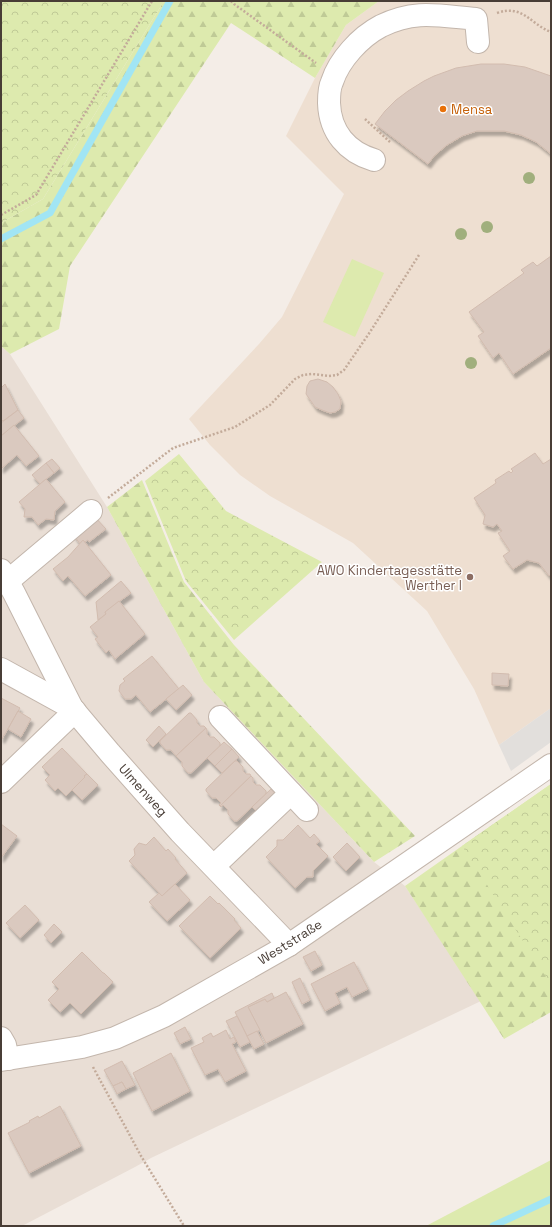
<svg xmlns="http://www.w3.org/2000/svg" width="552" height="1227" font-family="'Space Grotesk',sans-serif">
<defs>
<pattern id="forest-firs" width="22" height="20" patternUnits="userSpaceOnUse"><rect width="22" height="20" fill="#ddeaae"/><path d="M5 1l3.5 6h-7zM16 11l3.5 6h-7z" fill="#bfca96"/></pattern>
<pattern id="park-crowns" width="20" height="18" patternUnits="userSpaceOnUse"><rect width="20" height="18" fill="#ddeaae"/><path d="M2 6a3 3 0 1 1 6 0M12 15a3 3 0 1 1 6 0" fill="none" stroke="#bfca96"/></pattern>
<filter id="shadow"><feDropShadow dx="2.5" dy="4.5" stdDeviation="1" flood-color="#0004"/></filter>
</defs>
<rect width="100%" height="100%" fill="#f4ede7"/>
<polygon fill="#e9ded5" points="1,346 10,354 107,507 204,682 374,862 405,886 481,1001 151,1158 135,1167 22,1226 1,1226"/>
<polygon fill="#eedfd1" points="379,1 551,1 551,708 499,745 474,689 427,611 353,543 270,496 240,475 210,445 189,419 259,344 282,317 344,194 286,136 315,78 346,25"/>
<g fill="#ddeaae">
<polygon points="352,259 384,273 355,337 323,322"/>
<polygon points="551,1160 551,1226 426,1226"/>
</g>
<g fill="url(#forest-firs)">
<polygon points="164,1 379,1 346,25 315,78 231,23 70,266 59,329 10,354 1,346 1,223 43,199"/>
<polygon points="142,480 184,582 234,645 415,836 374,862 204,682 107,507"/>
<polygon points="551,784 551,1012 504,1039 405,886 462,846"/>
</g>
<g fill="url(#park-crowns)">
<polygon points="1,1 164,1 43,199 1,223"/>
<polygon points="179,454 226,511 322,562 234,640 186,581 145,481"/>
<polygon points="551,784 551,985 462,846"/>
</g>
<polygon fill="#e2dfdc" points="551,708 551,742 511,771 499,745"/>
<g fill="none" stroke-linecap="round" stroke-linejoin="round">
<g stroke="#a1e5f4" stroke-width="7">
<polyline points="1,239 50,213 170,1"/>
<polyline points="493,1226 551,1199"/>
</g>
</g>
<g fill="#dac9bf" stroke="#d2bcaf" filter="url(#shadow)">
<polygon points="481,64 504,64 525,67 551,76 551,154 536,142 521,135 504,131 477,131 462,136 447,145 434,156 428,164 375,124 385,111 396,100 408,91 424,81 434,76 456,68"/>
<polygon points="551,256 551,348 513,374 499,353 493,358 478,336 484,332 469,312 524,273 521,270 533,262 537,266"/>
<polygon points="318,379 327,382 333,387 338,394 341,401 340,409 335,412 330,413 322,410 315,407 306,394 307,386 310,381"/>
<polygon points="5,384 18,410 3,421 1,419 1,388"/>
<polygon points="18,410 24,418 1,436 1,423"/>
<polygon points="14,425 39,456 26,466 17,455 1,469 1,436"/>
<polygon points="535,453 543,464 551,459 551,574 549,576 539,563 527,560 513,569 503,556 510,551 498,533 502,531 497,524 493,527 483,524 485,515 474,498 496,483 495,480 509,471 511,473 513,471 511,469"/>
<polygon points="52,459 60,468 54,473 46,463"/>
<polygon points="46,463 54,473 40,484 32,475"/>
<polygon points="46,479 65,502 55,511 54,520 46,519 38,525 32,517 24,517 25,509 19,502"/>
<polygon points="94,516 106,529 89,542 88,540 85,542 83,540 80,544 73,534"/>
<polygon points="83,540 111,575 85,596 68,576 63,581 53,569 68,557"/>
<polygon points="121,581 131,593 105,612 106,614 98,620 96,602"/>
<polygon points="119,601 145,634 115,659 109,650 106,653 95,639 98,637 90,627 106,614 105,612"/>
<polygon points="152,656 179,689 150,712 136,695 131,699 125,699 119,691 120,685 125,681 123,679"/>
<polygon points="492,673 509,674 508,686 492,685"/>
<polygon points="183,685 192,695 176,710 166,699"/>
<polygon points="1,698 20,708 2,739 1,738"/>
<polygon points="18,711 31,719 21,737 8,729"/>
<polygon points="189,713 191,713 197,720 197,723 200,726 204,726 206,728 176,756 171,750 166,750 160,743 160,741"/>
<polygon points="159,726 166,734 153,747 146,740"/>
<polygon points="206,728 207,730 207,734 210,737 214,737 220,743 220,746 191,773 188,773 182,766 182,762 176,756"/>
<polygon points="224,742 232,749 215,766 207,758"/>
<polygon points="62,748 87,774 84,776 85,777 66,796 58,788 55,791 45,780 50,775 42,767"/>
<polygon points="232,749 239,757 222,773 215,766"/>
<polygon points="235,761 237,761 243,767 243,771 246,774 250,774 251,776 220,806 219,805 221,803 216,798 212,798 206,791 206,789"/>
<polygon points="87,774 98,785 82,800 72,790 85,777 84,776"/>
<polygon points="251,776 253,778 253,782 256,785 260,785 266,791 266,794 237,821 234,821 228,814 228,810 223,805 221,807 220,806"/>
<polygon points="271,789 278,797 260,815 252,807"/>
<polygon points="1,824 17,836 1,858"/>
<polygon points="298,825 310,838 314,834 320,841 316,844 328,856 313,871 313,877 307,877 295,888 266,857 277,846 277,840 283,840"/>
<polygon points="154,837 166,851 168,849 176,858 175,859 187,873 162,896 129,861 135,855 134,849 139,843 146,845"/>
<polygon points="347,843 360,857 346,871 333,857"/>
<polygon points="175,884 190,900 167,921 149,902 159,893 162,896"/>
<polygon points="210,896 218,904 219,903 235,919 234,920 241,928 210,958 179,926"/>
<polygon points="25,905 39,920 20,938 6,923"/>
<polygon points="54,924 62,932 51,943 44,935"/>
<polygon points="315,951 322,965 311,971 303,957"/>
<polygon points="82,952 103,973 104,973 113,982 81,1014 70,1003 60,1012 48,1000 59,989 52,982"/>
<polygon points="354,962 368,989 352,997 347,987 335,993 340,1003 325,1011 311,984"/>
<polygon points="300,978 310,1000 302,1004 292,982"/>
<polygon points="286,992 303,1024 266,1043 248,1007 265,999 267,1002"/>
<polygon points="272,993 274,998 267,1002 265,999 248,1007 260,1030 247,1036 235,1012"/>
<polygon points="237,1016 250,1042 240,1047 226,1021"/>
<polygon points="185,1027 191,1039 180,1044 174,1033"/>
<polygon points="226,1030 230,1039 234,1037 236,1042 232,1044 246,1071 225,1082 218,1069 205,1075 191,1048 204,1042 202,1038 211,1033 213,1037"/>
<polygon points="257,1031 264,1044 254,1049 247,1036"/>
<polygon points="171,1053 190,1091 152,1111 133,1073"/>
<polygon points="122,1061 135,1085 126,1089 122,1082 113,1086 104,1070"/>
<polygon points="122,1082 126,1089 117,1094 113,1086"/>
<polygon points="60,1106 81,1146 29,1173 8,1133 30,1122 29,1121 38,1116 39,1118"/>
</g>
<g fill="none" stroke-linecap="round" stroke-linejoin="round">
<g stroke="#c3b6ac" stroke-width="24">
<g id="minor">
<path d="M 374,160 C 347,152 330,132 329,103 C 329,96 329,88 332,82 C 339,60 360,37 381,26 C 416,9 439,16 476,19 L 478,42"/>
<polyline points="1,570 14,593 72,708 110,753 180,832 289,945"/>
<polyline points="8,581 91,511"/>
<polyline points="1,669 72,708"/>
<polyline points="220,717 307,810"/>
<polyline points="1,782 75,711"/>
<polyline points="214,866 291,793"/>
<polyline points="1,1038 5,1045 8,1059"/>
<polyline points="1,1060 82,1047 115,1038 164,1016 289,945 551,765"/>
</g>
</g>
<g stroke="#c3ab9a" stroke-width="2.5" stroke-dasharray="2 2" stroke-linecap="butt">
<polyline points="231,1 234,4 316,63"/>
<path d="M 497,13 C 523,4 530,24 551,32"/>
<polyline points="365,119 390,142"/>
<polyline points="1,215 36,195 152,1"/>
<polyline points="108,498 173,448 235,427 270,405 295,379 303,375 312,374 329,376 337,375 344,370 370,332 419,255"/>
<polyline points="93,1067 141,1156 184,1226"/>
</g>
<use href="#minor" stroke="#fff" stroke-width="22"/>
</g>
<g fill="#a0af7d">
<circle cx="529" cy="178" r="6"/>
<circle cx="487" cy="227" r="6"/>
<circle cx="461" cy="234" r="6"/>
<circle cx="471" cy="363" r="6"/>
</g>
<circle fill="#e8710a" stroke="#fff" stroke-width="1.5" cx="443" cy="109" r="4"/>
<circle fill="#8d6e63" stroke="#fff" stroke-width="1.5" cx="470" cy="577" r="4"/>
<g text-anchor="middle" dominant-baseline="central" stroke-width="3" stroke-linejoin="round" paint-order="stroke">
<g font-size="13" fill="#c56008" stroke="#fff" text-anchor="start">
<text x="451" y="109">Mensa</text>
</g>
<g font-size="13" fill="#785e54" stroke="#fff" text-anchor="end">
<text x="462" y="570">AWO Kindertagesstätte<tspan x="462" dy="15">Werther I</tspan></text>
</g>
<g font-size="13" fill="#483d36" stroke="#fff">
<text transform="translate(143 790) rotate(48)">Ulmenweg</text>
<text transform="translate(290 942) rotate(-32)">Weststraße</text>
</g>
</g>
<rect width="552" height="1227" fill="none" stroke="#483d36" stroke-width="4"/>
</svg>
